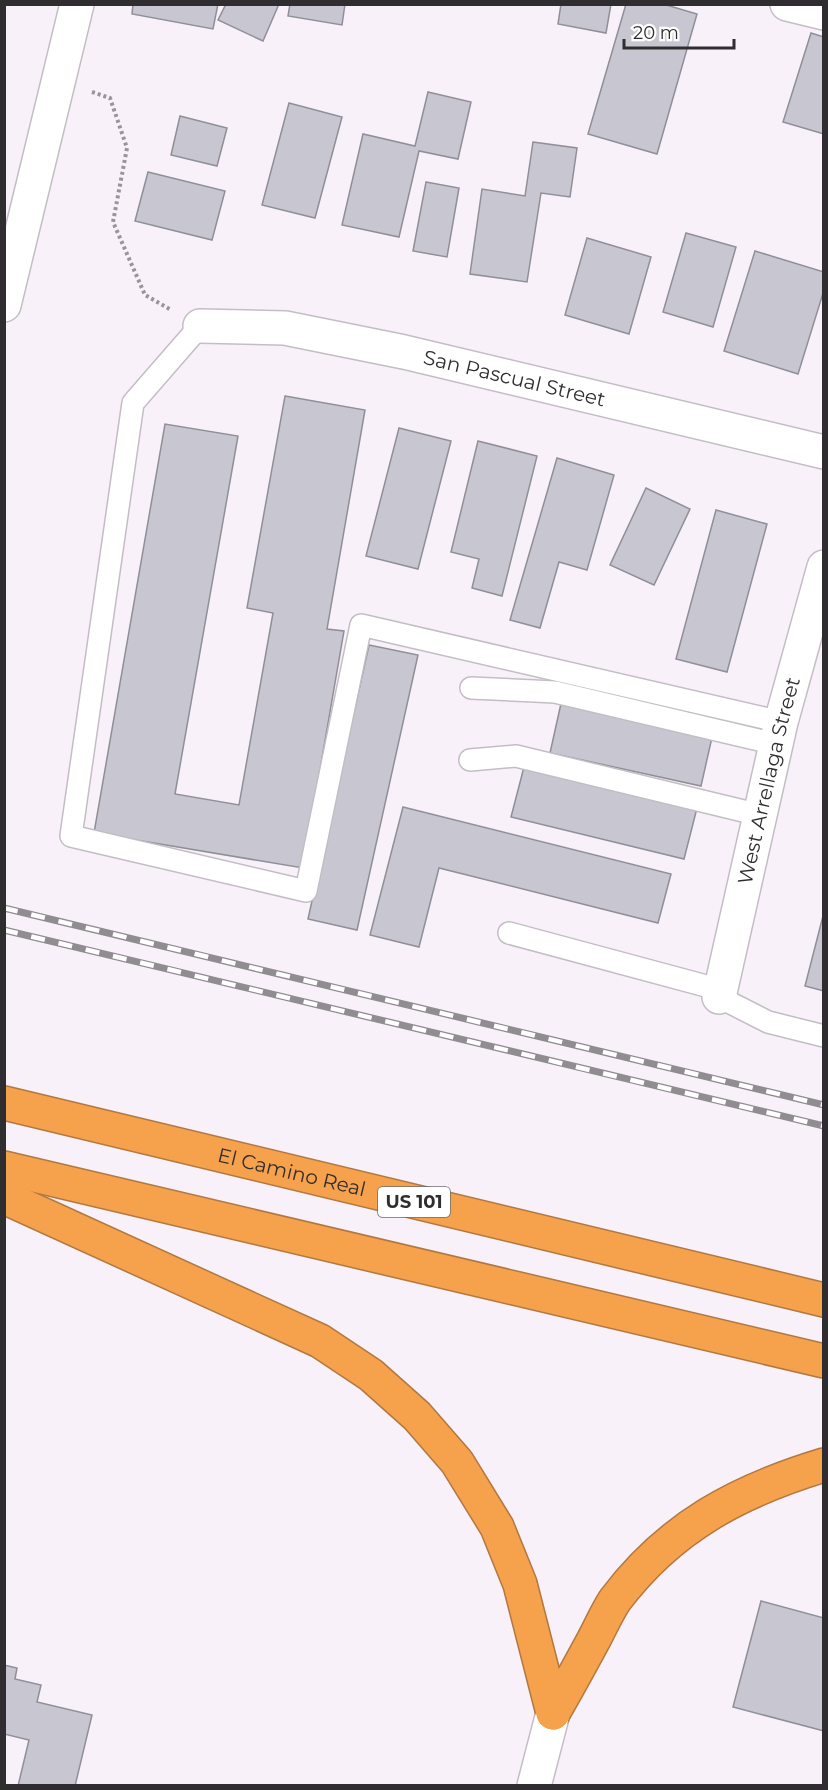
<svg xmlns="http://www.w3.org/2000/svg" width="828" height="1790" font-family="Montserrat,sans-serif">
<rect width="100%" height="100%" fill="#f8f1f9"/>
<g fill="#c8c7d1" stroke="#908f98" stroke-width="1.5">
<polygon points="133,4 218,4 213,29 132,14"/>
<polygon points="226,4 279,4 263,41 218,20"/>
<polygon points="290,4 345,4 342,25 288,16"/>
<polygon points="561,4 611,4 606,33 558,24"/>
<polygon points="626,4 663,4 697,14 657,154 588,134"/>
<polygon points="811,33 824,37 824,134 783,122"/>
<polygon points="428,92 471,102 458,159 419,151 399,237 342,225 363,134 415,146"/>
<polygon points="289,103 342,117 315,218 262,205"/>
<polygon points="180,116 227,128 217,166 171,155"/>
<polygon points="533,142 577,148 570,197 541,193 527,282 470,274 482,189 525,196"/>
<polygon points="148,172 225,191 212,240 135,221"/>
<polygon points="426,182 459,188 447,257 413,251"/>
<polygon points="686,233 736,247 713,327 663,312"/>
<polygon points="587,238 651,257 629,334 565,315"/>
<polygon points="755,251 824,272 824,290 798,374 724,351"/>
<polygon points="285,396 365,410 327,629 344,631 303,868 94,833 165,424 238,436 175,794 239,805 273,613 247,608"/>
<polygon points="399,428 451,441 418,569 366,556"/>
<polygon points="478,441 537,456 502,596 472,588 479,559 451,552"/>
<polygon points="557,458 614,475 587,570 559,562 540,628 510,620"/>
<polygon points="646,488 690,509 654,585 610,565"/>
<polygon points="716,510 767,524 727,672 676,659"/>
<polygon points="369,645 418,655 357,930 308,919"/>
<polygon points="562,699 713,733 701,786 550,753"/>
<polygon points="524,767 697,808 684,859 511,817"/>
<polygon points="403,807 671,874 658,923 439,868 419,947 370,935"/>
<polygon points="824,912 824,991 805,986"/>
<polygon points="761,1601 824,1618 824,1731 733,1707"/>
<polygon points="4,1665 17,1668 15,1679 41,1685 37,1702 92,1715 75,1786 18,1786 29,1740 4,1734"/>
</g>
<g fill="none" stroke-linecap="round" stroke-linejoin="round">
<g stroke="#c4bdc5" stroke-width="24">
<g id="service">
<polyline points="200,326 133,403 71,836 306,891 361,625 781,722"/>
<polyline points="471,688 555,692 776,744"/>
<polyline points="470,760 516,756 760,815"/>
<polyline points="509,933 721,990"/>
<polyline points="719,997 768,1022 824,1036"/>
</g>
</g>
<g stroke="#c4bdc5" stroke-width="36">
<g id="minor">
<polyline points="787,4 824,13"/>
<path id="s1" d="M 200,326 L 285,328 L 404,352 L 824,452"/>
<path id="s2" d="M 719,997 L 781,722 L 824,567"/>
<polyline points="534,1786 553,1713"/>
</g>
</g>
<g stroke="#c4bdc5" stroke-width="36">
<polyline id="tertiary" points="4,305 77,4"/>
</g>
<g stroke="#b17842" stroke-width="36">
<g id="motorway">
<path id="s3" d="M 4,1103 L 824,1300"/>
<polyline points="4,1168 824,1361"/>
<polyline points="4,1197 320,1341 371,1375 417,1416 457,1462 497,1527 520,1584 553,1713"/>
<path d="M 553,1713 C 567,1689 580,1665 593,1641 C 600,1628 607,1612 615,1600 C 670,1527 738,1491 824,1465"/>
</g>
</g>
<polyline stroke="#99949a" stroke-width="4" stroke-dasharray="3 3" stroke-linecap="butt" points="92,92 110,98 127,148 113,222 145,295 171,310"/>
<use href="#service" stroke="#fff" stroke-width="21"/>
<use href="#minor" stroke="#fff" stroke-width="33"/>
<use href="#tertiary" stroke="#fff" stroke-width="33"/>
<use href="#motorway" stroke="#f6a14b" stroke-width="33"/>
<g stroke="#918c92" stroke-width="7">
<g id="rail">
<polyline points="4,908 824,1105"/>
<polyline points="4,930 824,1126"/>
</g>
</g>
<use href="#rail" stroke="#fff" stroke-width="4.5" stroke-dasharray="14" stroke-linecap="butt"/>
</g>
<g text-anchor="middle" dominant-baseline="central" stroke-width="4.5" stroke-linejoin="round" paint-order="stroke">
<rect fill="#fff" stroke="#6e6c6f" stroke-width="1.5" x="378" y="1187" width="72" height="30" rx="4.5"/>
<g font-size="18" font-weight="bold" fill="#302d31">
<text x="414" y="1202">US 101</text>
</g>
<g font-size="20" fill="#302d31" stroke="#fff">
<text stroke="none"><textPath href="#s1" startOffset="320">San Pascual Street</textPath></text>
<text stroke="none"><textPath href="#s2" startOffset="222">West Arrellaga Street</textPath></text>
<text stroke="none"><textPath href="#s3" startOffset="296">El Camino Real</textPath></text>
</g>
</g>
<rect width="828" height="1790" fill="none" stroke="#302d31" stroke-width="12"/>
<path d="M624 39v9h110v-9" fill="none" stroke="#302d31" stroke-width="3"/>
<text x="633" y="39" font-size="18" fill="#302d31" stroke="#ffffff" stroke-width="4.5" paint-order="stroke">20 m</text>
</svg>
